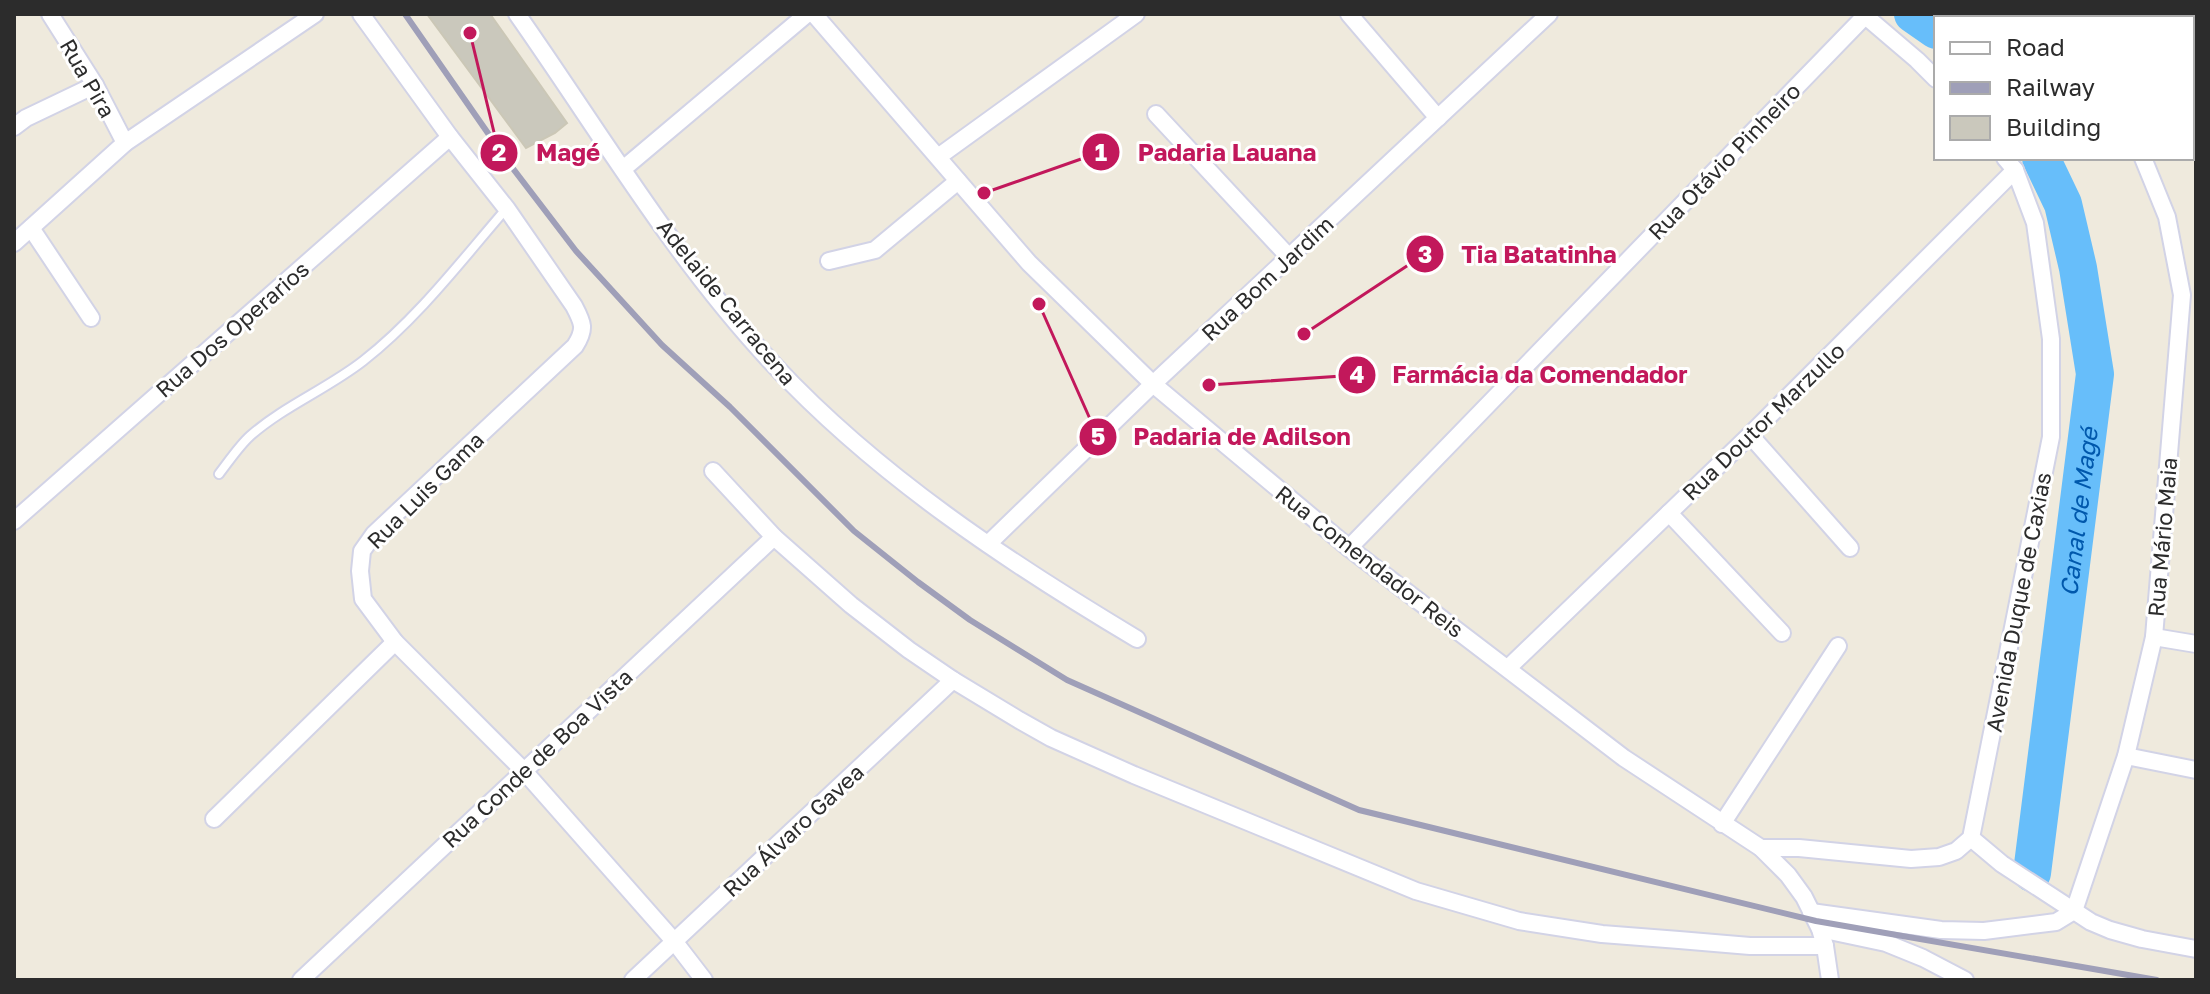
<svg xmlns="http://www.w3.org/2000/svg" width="2210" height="994" font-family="'Golos Text',sans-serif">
<rect width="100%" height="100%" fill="#efeadd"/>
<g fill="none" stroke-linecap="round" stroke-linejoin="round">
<g stroke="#67befa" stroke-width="38">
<polyline points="1913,14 1936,30"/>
<path id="s1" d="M 2032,873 L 2095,374 L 2078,268 L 2063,204 L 2041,158"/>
</g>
</g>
<polygon fill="#cac8bc" stroke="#cbc7b6" stroke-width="2" points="427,14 490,14 567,123 555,133 526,148"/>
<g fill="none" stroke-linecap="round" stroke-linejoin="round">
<g stroke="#d2d3e6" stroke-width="12">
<path id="lane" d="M 219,474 C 229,461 239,446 250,436 C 284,406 327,389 363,361 C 418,318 461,261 506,209"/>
</g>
<g stroke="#d2d3e6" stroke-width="20">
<g id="street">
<polyline points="50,14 95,85 125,143"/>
<path d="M 361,14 L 450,137 L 507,209 L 574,306 C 583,323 586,329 575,346 L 374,534 L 362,551 L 360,571 L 363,599 L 395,642 L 524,771 L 674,941 L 704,980"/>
<path d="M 517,14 C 600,132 675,260 775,366 C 878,476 1008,562 1137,639"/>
<polyline points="814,14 1029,263 1153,384 1349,548 1624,758 1761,848 1788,875 1804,897 1820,929 1825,946 1830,980"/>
<polyline points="1349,14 1438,118"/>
<polyline points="1863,14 1917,60 1936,79"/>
<polyline points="2060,14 2063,18"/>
<polyline points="2192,65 2196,65"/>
<polyline points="1156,114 1289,257"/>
<polyline points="14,127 26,118 95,85"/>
<polyline points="938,157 1136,14"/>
<polyline points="623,169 807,14"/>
<polyline points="31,228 91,318"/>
<polyline points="14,243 125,143 315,14"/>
<polyline points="829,261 875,250 958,181"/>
<polyline points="1750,435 1850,548"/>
<polyline points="713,471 774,537 851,605 909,650 953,680 1019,720 1051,738 1134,775 1416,891 1519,921 1602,934 1679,940 1750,946 1825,946"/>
<polyline points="1669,513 1782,633"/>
<polyline points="14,521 450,137"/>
<polyline points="988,544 1153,384 1549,14"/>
<polyline points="1349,548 1865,16"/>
<polyline points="2154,637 2196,644"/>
<polyline points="1508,668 1750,435 2015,170"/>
<polyline points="2126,756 2196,770"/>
<polyline points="214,819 395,642"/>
<polyline points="1722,824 1838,646"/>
<polyline points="1971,838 2002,864 2091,922 2110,930 2142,939 2196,949"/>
<polyline points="1761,848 1799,848 1911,859 1939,857 1956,851 1971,838 2051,437 2051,339 2035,223 2015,170 2005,158"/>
<polyline points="2074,911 2126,756 2154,637 2182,295 2167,217 2143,158"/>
<polyline points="1811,912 1941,930 1984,931 2056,922 2074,911"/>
<polyline points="1820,929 1886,943 1923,958 1965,980"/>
<polyline points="301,980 774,537"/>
<polyline points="633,980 953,680"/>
</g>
</g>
<use href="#lane" stroke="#fff" stroke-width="8"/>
<use href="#street" stroke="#fff" stroke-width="16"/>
<polyline stroke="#9f9fb8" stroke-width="6" points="405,14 508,162 576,251 662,345 730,407 854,531 918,582 970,620 1067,680 1359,810 1816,921 2157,980"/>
</g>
<g text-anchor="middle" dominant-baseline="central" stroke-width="6" stroke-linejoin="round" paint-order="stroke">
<g font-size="22" fill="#2c2c2c" stroke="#fff">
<text transform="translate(88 78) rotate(60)">Rua Pira</text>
<text transform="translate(1724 161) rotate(-46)">Rua Otávio Pinheiro</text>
<text transform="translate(1267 278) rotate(-43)">Rua Bom Jardim</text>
<text transform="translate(727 302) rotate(51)">Adelaide Carracena</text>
<text transform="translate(232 329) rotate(-41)">Rua Dos Operarios</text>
<text transform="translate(1763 421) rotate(-44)">Rua Doutor Marzullo</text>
<text transform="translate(425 490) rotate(-45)">Rua Luis Gama</text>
<text transform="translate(2162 537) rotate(-85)">Rua Mário Maia</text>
<text transform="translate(1370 561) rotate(38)">Rua Comendador Reis</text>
<text transform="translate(2018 602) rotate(-79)">Avenida Duque de Caxias</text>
<text transform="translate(537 758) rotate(-43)">Rua Conde de Boa Vista</text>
<text transform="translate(793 830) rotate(-43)">Rua Álvaro Gavea</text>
</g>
<g font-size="24" font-style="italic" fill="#0058ac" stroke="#fff">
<text stroke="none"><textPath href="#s1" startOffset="364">Canal de Magé</textPath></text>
</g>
</g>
<path fill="none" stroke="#c2185b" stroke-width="3" d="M984 193L1101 152M470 33L499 153M1304 334L1425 254M1209 385L1357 375M1039 304L1098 437"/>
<g fill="#c2185b" stroke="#fff" stroke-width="3">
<circle cx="984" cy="193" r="8"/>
<circle cx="470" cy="33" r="8"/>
<circle cx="1304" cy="334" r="8"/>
<circle cx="1209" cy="385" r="8"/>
<circle cx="1039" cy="304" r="8"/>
<circle cx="1101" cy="152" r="20"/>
<circle cx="499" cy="153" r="20"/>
<circle cx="1425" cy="254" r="20"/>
<circle cx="1357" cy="375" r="20"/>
<circle cx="1098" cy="437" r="20"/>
</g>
<g font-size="24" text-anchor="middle" font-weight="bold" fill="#fff">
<text x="1101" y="161">1</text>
<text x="499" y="161">2</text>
<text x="1425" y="263">3</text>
<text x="1357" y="383">4</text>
<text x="1098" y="445">5</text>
</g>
<g font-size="24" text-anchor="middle" font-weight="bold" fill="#c2185b" stroke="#fff" stroke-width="6" stroke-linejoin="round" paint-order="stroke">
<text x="1227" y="161">Padaria Lauana</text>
<text x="568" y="161">Magé</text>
<text x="1539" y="263">Tia Batatinha</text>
<text x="1540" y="383">Farmácia da Comendador</text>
<text x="1242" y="445">Padaria de Adilson</text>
</g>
<rect width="2210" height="994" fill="none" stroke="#2c2c2c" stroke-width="32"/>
<rect x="1934" y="16" width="260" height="144" fill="#ffffff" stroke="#ababab" stroke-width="2"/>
<rect x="1950" y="42" width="40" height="12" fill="#ffffff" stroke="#ababab" stroke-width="2"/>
<text x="2006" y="56" font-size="24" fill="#2c2c2c">Road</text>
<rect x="1950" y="82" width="40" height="12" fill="#9f9fb8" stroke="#ababab" stroke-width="2"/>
<text x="2006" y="96" font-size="24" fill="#2c2c2c">Railway</text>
<rect x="1950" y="116" width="40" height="24" fill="#cac8bc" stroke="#ababab" stroke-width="2"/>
<text x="2006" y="136" font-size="24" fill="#2c2c2c">Building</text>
</svg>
